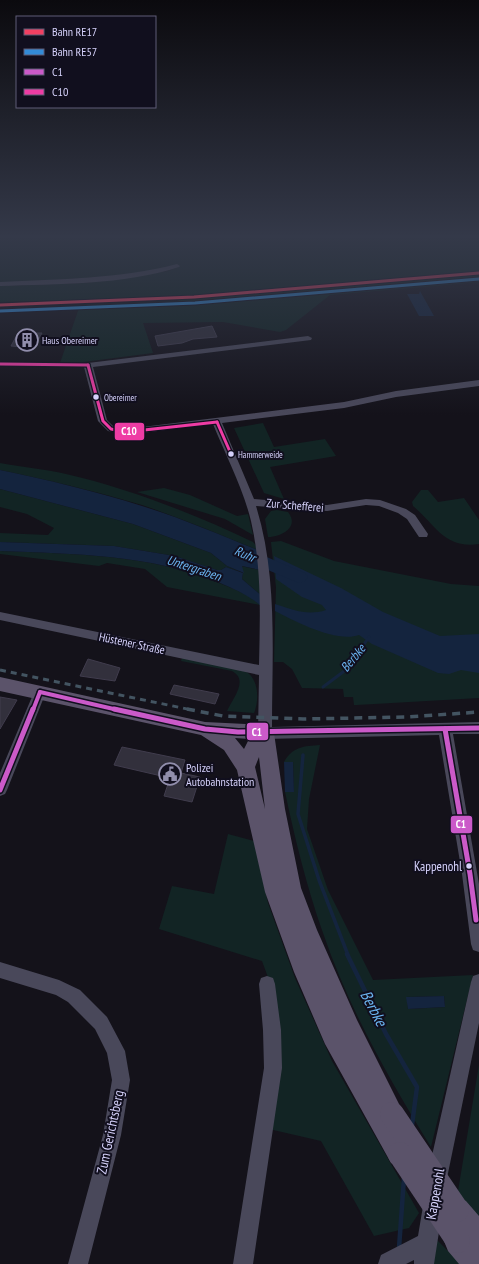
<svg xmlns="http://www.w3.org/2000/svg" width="479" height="1264" font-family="'PT Sans Narrow',sans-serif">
<rect width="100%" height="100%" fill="#14121a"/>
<g fill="#122424" fill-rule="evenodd">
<polygon points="0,238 479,238 479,282 330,295 286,330 280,332 223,322 143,323 153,353 76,363 60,363 80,305 178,301 180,297 0,302 0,286 87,283 168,271 178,267 117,276 0,283"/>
<polygon points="263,423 274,447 325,439 336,456 270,467 284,499 264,493 234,428"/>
<path d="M 0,463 C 22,467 45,469 66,474 C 131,489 194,514 253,542 C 255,545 258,547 259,550 C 263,560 263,594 260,605 L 167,587 L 145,569 L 107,563 L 99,566 L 0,554 L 0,551 C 74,554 150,554 219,583 C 234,589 248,594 259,604 L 262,596 L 242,579 L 243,573 L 226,567 L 221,570 L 217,570 L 175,556 L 114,546 L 0,542 L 0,533 L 48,535 L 54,528 L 27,514 L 0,507 L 0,489 L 133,524 L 211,553 L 227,566 L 243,573 L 241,566 L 260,570 L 258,550 C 220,535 181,518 142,505 C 95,491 48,480 0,470 Z"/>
<polygon points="164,488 190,495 237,516 248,514 253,535 225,519 137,492"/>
<path d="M 421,490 L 428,490 L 438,502 L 464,498 L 479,520 L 479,544 C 444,549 436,525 413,506 L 412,502 Z"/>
<path d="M 277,510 L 288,512 C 300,527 281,537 268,537 L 265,519 L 271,511 Z"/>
<polygon points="281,541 334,561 451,584 479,586 479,698 357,705 354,705 353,697 344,697 343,689 302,688 292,669 283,662 274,662 276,587 271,542"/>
<path d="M 182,658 C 194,661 241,668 248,673 C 259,681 259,702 254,713 L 227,711 C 233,698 249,680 232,671 L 181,661 Z"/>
<path d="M 320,745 L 309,799 L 307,829 L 328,890 L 373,980 L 473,975 L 431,1147 C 389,1079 349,1009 323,933 C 307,888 295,839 285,792 L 294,792 L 293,762 L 284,762 C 292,747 304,746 320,745 ZM 444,996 L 445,1007 L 408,1009 L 407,997 Z"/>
<polygon points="228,834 254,841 268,903 295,978 332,1061 419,1213 409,1228 374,1236 321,1141 269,1129 277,1002 262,961 159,929 172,886 214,894"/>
<polygon points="479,1065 479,1264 432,1264 437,1240 448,1251"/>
</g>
<g fill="#14243e">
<polygon points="420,291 434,316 419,316 407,294 419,294"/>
<path d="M 0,470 C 48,480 95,491 142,506 C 181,518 220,535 258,550 L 260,570 L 242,566 L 244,573 L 227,566 L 211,553 L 133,524 L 0,489 Z"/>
<path d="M 0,542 L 114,546 L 175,556 L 217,570 L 221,570 L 226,567 L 243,573 L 242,579 L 262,596 L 260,605 C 248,595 234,589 220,583 C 150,554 74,554 0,551 Z"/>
<path d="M 274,556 L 341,588 L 383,612 L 440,636 L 479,634 L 479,673 L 461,670 L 449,674 L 438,673 L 372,644 L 359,635 C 337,643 296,622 275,611 L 275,604 C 293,610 308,616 326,610 L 322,605 L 302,597 L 276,579 Z"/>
<polygon points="284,762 293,762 294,792 285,792"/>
<polygon points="444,996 445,1007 408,1009 406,997"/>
</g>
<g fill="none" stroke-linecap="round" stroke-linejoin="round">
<polyline stroke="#14243e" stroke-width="3" points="323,687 347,669 369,637"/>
<polyline stroke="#14243e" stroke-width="3.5" points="303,755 298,814 319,880 348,955"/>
<g stroke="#14243e" stroke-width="4.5">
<polyline points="347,954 386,1034 417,1087 412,1125"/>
<polyline points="399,1248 404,1178"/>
</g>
<polygon fill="#14243e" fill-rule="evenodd" points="245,548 305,573 308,577 305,581 299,583 239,558 236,554 239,550"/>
</g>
<g fill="#32303c" stroke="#403c4d">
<polygon points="212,326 217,337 193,339 182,343 158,346 155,336"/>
<polygon points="18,333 42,333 34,348 11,346"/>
<polygon points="88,659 120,668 115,681 80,676"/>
<polygon points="174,685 219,694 215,704 170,694"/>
<polygon points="0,697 17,700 0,729"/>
<polygon points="122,747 185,760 181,773 200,777 192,802 164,796 170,778 114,765"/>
</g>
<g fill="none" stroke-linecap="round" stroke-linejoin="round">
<g fill="#49485a" fill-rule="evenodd">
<path d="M 177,264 L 180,266 L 179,267 C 123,285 58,284 0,286 L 0,282 C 59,279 119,279 177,264 Z"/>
<path d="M 308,336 L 312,338 L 311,340 L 93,367 L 107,420 L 114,427 L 126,429 L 344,402 L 396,391 L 479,380 L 479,386 L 396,397 L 344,408 L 222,423 L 254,499 L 327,505 L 366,499 L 380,500 L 406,509 L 415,515 L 428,534 L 427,537 L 419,537 L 407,519 L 398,513 L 379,506 L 366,505 L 327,511 L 256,506 C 278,577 272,653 272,727 L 479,722 L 479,734 L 453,734 L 479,884 L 479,952 L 473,950 L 471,944 L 462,874 L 439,735 L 265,739 L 260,737 L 258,733 L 259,675 L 0,620 L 0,612 L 259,665 C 260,617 262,569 251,521 C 243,488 226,456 213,424 L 126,435 L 108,431 L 98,421 L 84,367 L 0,366 L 0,362 L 88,363 Z"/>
<polygon points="40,687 45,688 46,692 7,790 5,794 0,796 0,773 34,692 35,688"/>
<polygon points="0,962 59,980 80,990 107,1017 125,1051 130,1080 121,1135 88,1264 68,1264 103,1135 112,1080 107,1053 95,1029 68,1002 56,995 0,978"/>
<polygon points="479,974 479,1023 447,1178 444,1185 437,1188 430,1185 427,1178 471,982 473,976"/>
<polygon points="267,976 273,978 275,984 281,1030 282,1068 253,1264 233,1264 264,1068 263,1030 259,984 261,978"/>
<polygon points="433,1196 440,1199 443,1206 434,1264 414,1264 414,1260 406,1264 378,1264 381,1255 418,1236 423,1206 426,1199"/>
</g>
<g fill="#5b536a" fill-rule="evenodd">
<path d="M 0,677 L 205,722 L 265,725 L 271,728 L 274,733 L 285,809 L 301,888 L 317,930 L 357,1020 L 404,1114 L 401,1123 L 397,1124 L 413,1154 L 409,1163 L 400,1167 L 391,1163 L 325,1044 L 294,972 L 265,892 L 237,770 L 224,750 L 201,735 L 0,691 ZM 235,738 L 249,739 L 244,749 ZM 259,757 L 265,809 L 255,767 Z"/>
<polygon points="457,1197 466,1201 479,1216 479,1264 459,1264 448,1251 444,1241 448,1231 455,1229 448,1219 444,1210 448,1201"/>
</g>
<polyline stroke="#435461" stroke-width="3" stroke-dasharray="6 5" stroke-linecap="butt" points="0,670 192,710"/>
<polyline stroke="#435461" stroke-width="3.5" stroke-dasharray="8 6" stroke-linecap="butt" points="187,709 223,716 303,719 408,717 479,712"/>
<g stroke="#5b536a" stroke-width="24">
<polyline points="392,1114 457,1210"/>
<polyline points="400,1154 458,1241"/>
</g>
<g stroke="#110f1e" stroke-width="7">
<g id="bus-1-far1">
<polyline points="40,692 118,710"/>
<polyline points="33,710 40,692"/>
</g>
</g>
<g stroke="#110f1e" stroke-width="8">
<g id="bus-1">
<polyline points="114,709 205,729 238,732 479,728"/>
<polyline points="445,729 470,874 476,920"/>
<polyline points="0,790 33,709"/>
</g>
</g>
<g stroke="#110f1e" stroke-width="5.5">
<g id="bus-2">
<polyline points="0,364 88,365"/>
<polyline points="88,365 103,421 111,429 126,432 217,422"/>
<polyline points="217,422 231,454"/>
</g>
</g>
<use href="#bus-1-far1" stroke="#cb5ac9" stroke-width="4"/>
<use href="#bus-1" stroke="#cb5ac9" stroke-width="5"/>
<use href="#bus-2" stroke="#ee3ca4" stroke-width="3"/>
<g stroke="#110f1e" stroke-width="5">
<polyline id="rail-1" points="0,305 194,297 479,273"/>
</g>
<g stroke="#110f1e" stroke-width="5">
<polyline id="rail-2" points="0,311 195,303 479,279"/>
</g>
<use href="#rail-1" stroke="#f24062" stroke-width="3"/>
<use href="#rail-2" stroke="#338bd7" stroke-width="3"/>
</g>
<linearGradient id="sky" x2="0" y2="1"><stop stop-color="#0b0a0e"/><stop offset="0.57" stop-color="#343949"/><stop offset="1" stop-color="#343949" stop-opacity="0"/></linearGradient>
<rect width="479" height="415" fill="url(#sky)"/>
<defs>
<g id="building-ring" transform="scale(1.15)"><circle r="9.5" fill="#110f1e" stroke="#918eac" stroke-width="1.5"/><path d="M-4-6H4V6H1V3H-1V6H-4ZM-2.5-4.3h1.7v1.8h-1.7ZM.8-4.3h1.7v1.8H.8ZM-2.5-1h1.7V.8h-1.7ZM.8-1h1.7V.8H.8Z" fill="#918eac"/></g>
<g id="civic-ring" transform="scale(1.15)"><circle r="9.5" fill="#110f1e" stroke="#918eac" stroke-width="1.5"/><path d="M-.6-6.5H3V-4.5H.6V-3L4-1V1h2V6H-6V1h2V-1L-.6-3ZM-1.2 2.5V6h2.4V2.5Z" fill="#918eac"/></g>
</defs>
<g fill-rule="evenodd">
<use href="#building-ring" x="27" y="340"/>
<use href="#civic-ring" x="170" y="774"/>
</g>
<g fill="#d5d1fa" stroke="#110f1e" stroke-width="1.5">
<circle cx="96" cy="397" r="3.5"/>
<circle cx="231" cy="454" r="3.5"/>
<circle cx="469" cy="866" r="3.5"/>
</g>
<g text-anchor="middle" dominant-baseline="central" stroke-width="4" stroke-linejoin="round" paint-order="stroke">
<g font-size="9" fill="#d5d1fa" stroke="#110f1e" text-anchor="start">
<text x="104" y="397">Obereimer</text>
<text x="238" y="454">Hammerweide</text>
</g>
<g font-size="10" fill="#d5d1fa" stroke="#110f1e" text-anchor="start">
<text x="42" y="340">Haus Obereimer</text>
</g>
<g font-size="12" fill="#d5d1fa" stroke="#110f1e">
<text transform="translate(295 505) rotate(5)">Zur Schefferei</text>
<text transform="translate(132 643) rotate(12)">Hüstener Straße</text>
</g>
<g font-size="12" fill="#d5d1fa" stroke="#110f1e" text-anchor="start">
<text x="186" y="767">Polizei<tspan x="186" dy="14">Autobahnstation</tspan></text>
</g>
<g font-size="13" font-style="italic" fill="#6ab2ee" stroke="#110f1e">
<text transform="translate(245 554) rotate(23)">Ruhr</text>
<text transform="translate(194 568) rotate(18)">Untergraben</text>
<text transform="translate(353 658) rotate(-51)">Berbke</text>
</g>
<g font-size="13" fill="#d5d1fa" stroke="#110f1e" text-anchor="end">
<text x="462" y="866">Kappenohl</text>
</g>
<g font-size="14" fill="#d5d1fa" stroke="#110f1e">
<text transform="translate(110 1132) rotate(-78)">Zum Gerichtsberg</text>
<text transform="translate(435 1194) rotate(-80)">Kappenohl</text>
</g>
<g font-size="16" font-style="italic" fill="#6ab2ee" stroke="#110f1e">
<text transform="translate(374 1008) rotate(62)">Berbke</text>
</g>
</g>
<g stroke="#110f1e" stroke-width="1.5">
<rect x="114" y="422" width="31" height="19" rx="4" fill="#ee3ca4"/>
<rect x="246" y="722" width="23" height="19" rx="4" fill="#cb5ac9"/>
<rect x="450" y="815" width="23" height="19" rx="4" fill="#cb5ac9"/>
</g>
<g font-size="11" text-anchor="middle" font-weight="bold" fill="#fff">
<text x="129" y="435">C10</text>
<text x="257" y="736">C1</text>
<text x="461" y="828">C1</text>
</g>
<rect x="16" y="16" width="140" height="92" fill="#110f1e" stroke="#5f5d76"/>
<rect x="24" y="29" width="20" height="6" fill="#f24062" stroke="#5f5d76"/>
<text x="52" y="36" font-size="12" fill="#d5d1fa">Bahn RE17</text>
<rect x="24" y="49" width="20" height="6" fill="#338bd7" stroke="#5f5d76"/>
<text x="52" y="56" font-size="12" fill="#d5d1fa">Bahn RE57</text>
<rect x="24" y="69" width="20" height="6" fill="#cb5ac9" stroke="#5f5d76"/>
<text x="52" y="76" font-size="12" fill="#d5d1fa">C1</text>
<rect x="24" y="89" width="20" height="6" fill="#ee3ca4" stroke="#5f5d76"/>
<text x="52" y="96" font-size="12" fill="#d5d1fa">C10</text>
</svg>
